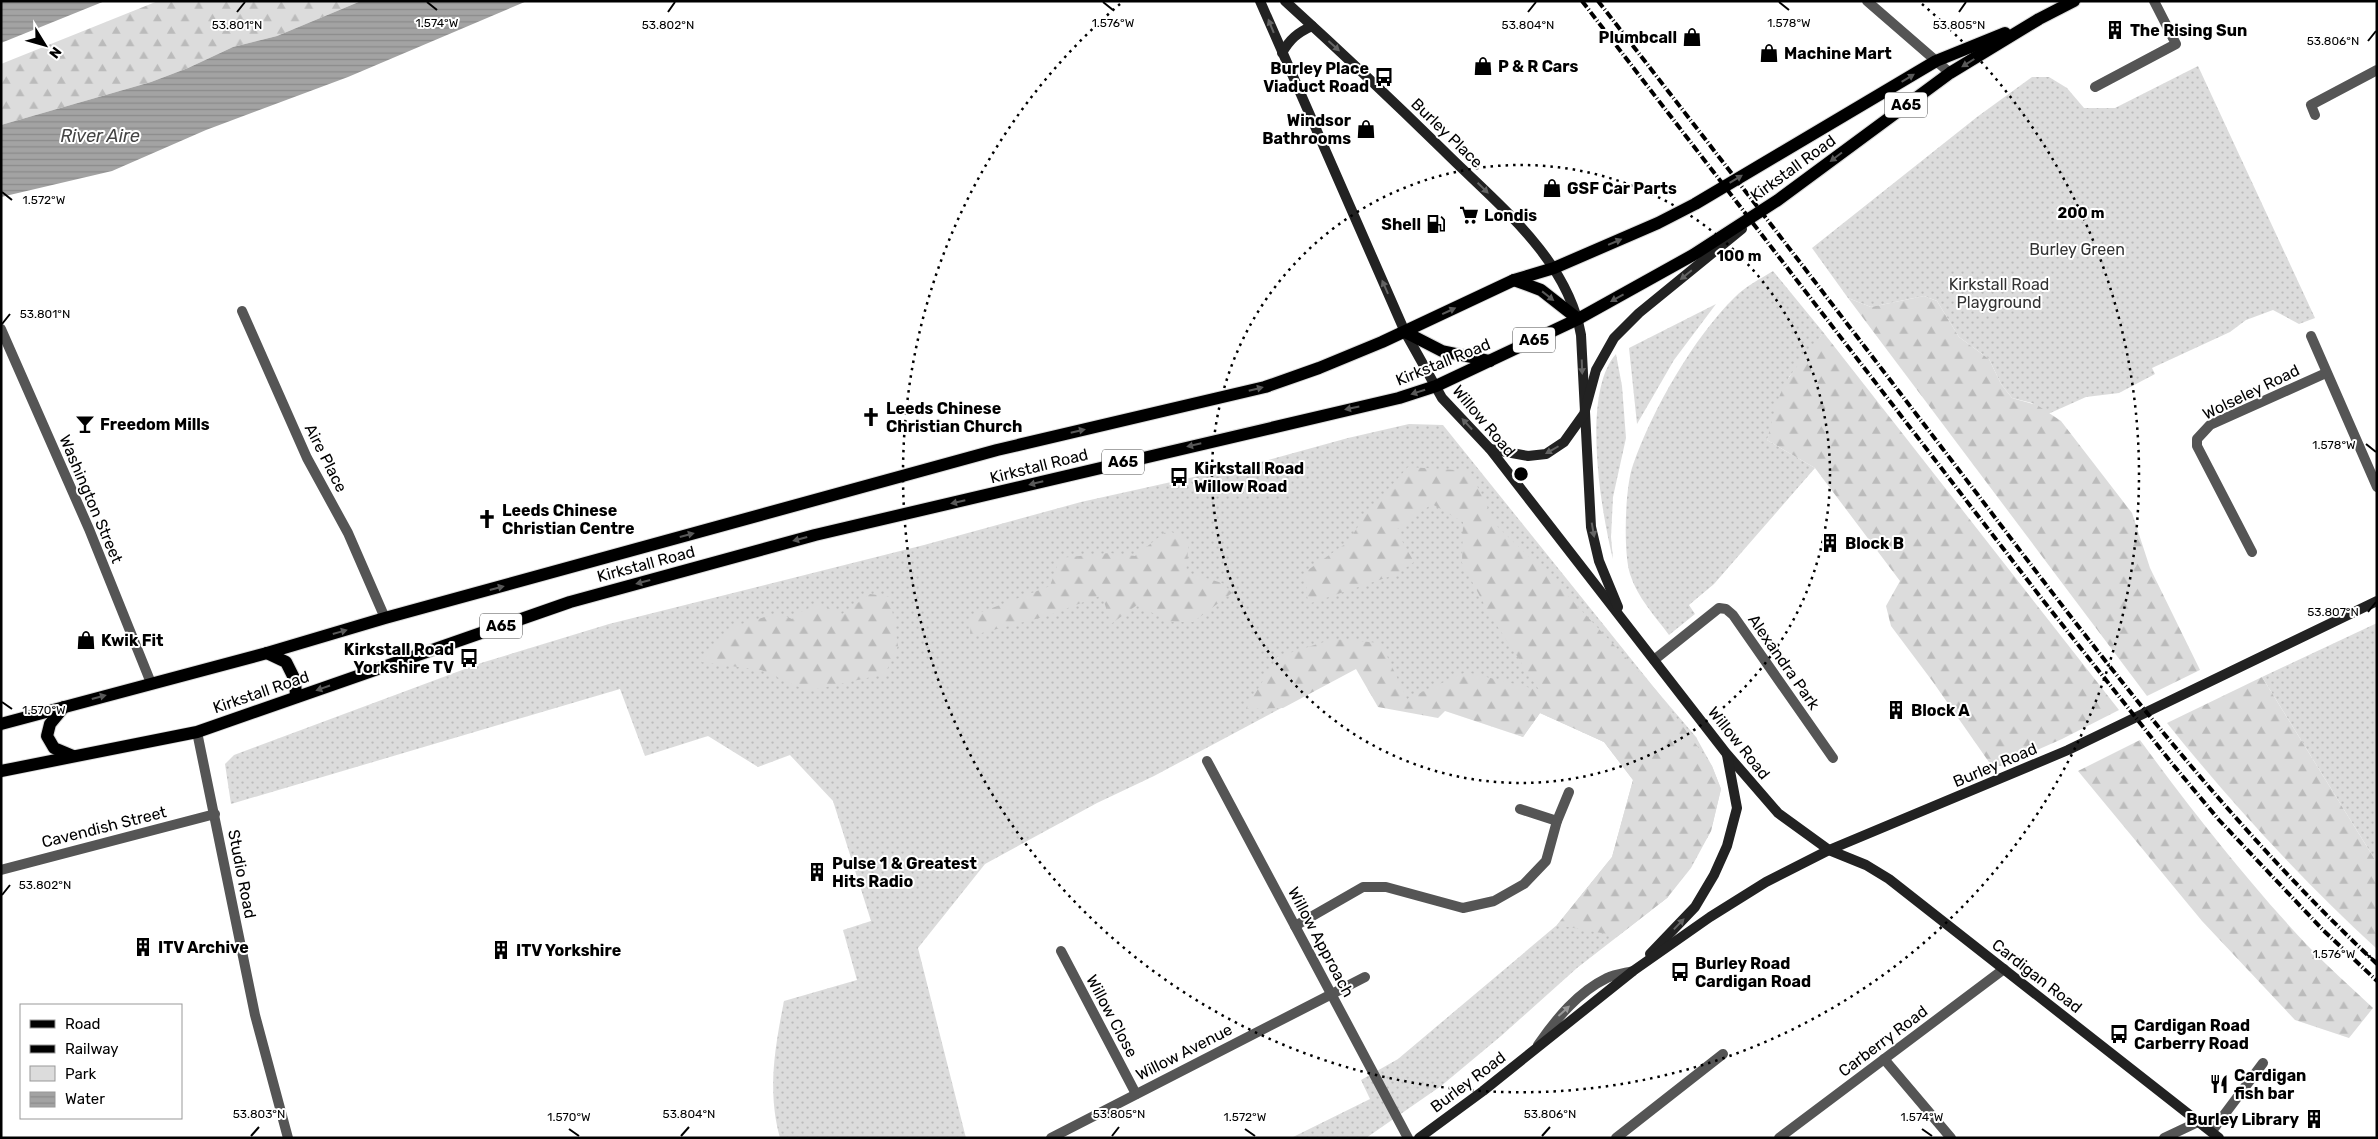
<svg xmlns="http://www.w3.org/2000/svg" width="2378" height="1139" font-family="Rubik,sans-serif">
<defs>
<pattern id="green-dots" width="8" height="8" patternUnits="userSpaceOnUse" patternTransform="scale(1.25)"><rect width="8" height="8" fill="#dcdcdc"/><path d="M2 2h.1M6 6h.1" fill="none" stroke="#bbb" stroke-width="1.8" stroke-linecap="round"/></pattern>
<pattern id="forest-firs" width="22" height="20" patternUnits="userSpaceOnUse" patternTransform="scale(1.25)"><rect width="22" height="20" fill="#dcdcdc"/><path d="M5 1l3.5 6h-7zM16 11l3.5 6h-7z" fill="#bbb"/></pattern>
<pattern id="water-rules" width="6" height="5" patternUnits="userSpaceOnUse" patternTransform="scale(1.25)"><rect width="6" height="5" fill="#a3a3a3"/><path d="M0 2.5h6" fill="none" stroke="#8b8b8b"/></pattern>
</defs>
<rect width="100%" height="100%" fill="#fff"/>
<g fill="url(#green-dots)">
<polygon points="2198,66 2315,318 2299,324 2273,310 2246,320 2230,332 2152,368 2155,374 2119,393 2086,397 2048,414 2032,403 2012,398 2001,384 1989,359 1959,337 1937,301 1924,296 1871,307 1848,298 1812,248 1977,117 2032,77 2049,77 2067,88 2084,108 2115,108"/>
<path d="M 1773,271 L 1823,332 L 1816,345 L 1789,377 L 1767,440 L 1815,468 L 1714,584 L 1689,605 L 1695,614 L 1669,635 C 1655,616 1637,597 1630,574 C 1623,552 1625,486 1633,465 C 1652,410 1694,337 1735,297 C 1746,286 1760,279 1773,271 Z"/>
<polygon points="1716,304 1674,360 1637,424 1629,348"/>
<path d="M 1616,354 L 1622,386 L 1626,438 L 1613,497 L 1611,537 L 1613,559 C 1601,511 1581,393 1616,354 Z"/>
<path d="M 1409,424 L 1443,425 L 1656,690 L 1696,737 L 1712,766 L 1721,789 L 1711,831 L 1691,868 L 1667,898 L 1577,968 L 1501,1036 L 1441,1086 L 1366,1138 L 1291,1138 L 1370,1099 L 1361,1080 L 1398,1059 L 1557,925 L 1612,857 L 1633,780 L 1604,742 L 1540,713 L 1523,737 L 1427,697 L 1398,700 L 1362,665 L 1154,776 L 1097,803 L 985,864 L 918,948 L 966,1138 L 780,1138 C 767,1091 775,1047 784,1001 L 857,980 L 843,930 L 871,921 L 833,801 L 790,755 L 758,767 L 708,736 L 645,756 L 620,689 L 231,804 L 225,764 L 234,755 L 481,663 L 609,624 L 924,545 L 1081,502 L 1257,463 L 1348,438 Z"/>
<polygon points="2377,623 2377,863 2262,677"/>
</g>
<g fill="url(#forest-firs)">
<polygon points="158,1 361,1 277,36 233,47 188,68 151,82 1,125 1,64"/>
<polygon points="1924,296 1937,301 1959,337 1989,359 2001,384 2012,398 2037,405 2061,421 2132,513 2150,568 2200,670 2147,696 1848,298 1871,307"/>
<path d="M 1823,332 L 2119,710 L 2062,739 L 2001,766 L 1991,765 L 1933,682 L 1891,626 L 1886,606 L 1900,581 L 1815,468 L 1767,440 C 1773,419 1777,394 1790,376 C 1800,361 1814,349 1823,332 Z"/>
<polygon points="1408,467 1470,471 1496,525 1553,580 1656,690 1712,766 1721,789 1711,831 1686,873 1667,898 1618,936 1557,925 1612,857 1633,780 1604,742 1540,713 1523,737 1445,711 1438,718 1378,707 1356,669 1283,708 1246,709 1277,657 1333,639 1381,643 1407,699 1466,672 1539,690 1490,615 1462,563 1463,522 1432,504 1396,530 1414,562 1397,574 1308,604 1305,572 1348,542 1366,514"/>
<polygon points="1168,530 1189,541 1186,572 1222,583 1232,593 1193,622 1170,622 1137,605 1111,624 1102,595 1047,616 970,636 971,616 1050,586 1060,558 1109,553 1135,556"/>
<path d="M 870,594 L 890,597 L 898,646 L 885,674 L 808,691 L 761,670 L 701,662 L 735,626 L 778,613 L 792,619 C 815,601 816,603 842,614 Z"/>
<path d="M 2262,677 L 2377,863 L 2377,949 C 2301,879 2232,804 2167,723 Z"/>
<path d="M 2140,740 C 2192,811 2247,881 2307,945 C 2328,967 2351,987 2373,1008 L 2349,1038 L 2295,1020 L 2202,921 L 2078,771 Z"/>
</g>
<g fill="url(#water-rules)">
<polygon points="1,1 105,1 1,43"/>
<polygon points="361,1 527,1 348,77 206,130 112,171 1,197 1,125 151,82 188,68 233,47 277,36"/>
</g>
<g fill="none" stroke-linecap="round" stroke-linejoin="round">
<g stroke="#dbdbdb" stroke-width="14">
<g id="primary">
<polyline points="1514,280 1541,290 1578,319"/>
<polyline points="1405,332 1442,351 1490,361"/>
<polyline points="267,653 286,662 295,680 296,697"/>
<polyline points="64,707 50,724 47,736 54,748 73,756"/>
<polyline points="1,724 267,653 385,618 997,450 1265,387 1319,368 1382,342 1514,280 1554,268 1658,223 1695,204 1936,61 2005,33"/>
<polyline points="1,771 197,732 570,602 815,535 1399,398 1436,386 1578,319 1693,255 1778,200 1950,73 2039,19 2074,1"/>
</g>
</g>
<g stroke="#555" stroke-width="10">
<polyline points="1867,1 1950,73"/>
<polyline points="2095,87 2176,44 2154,1"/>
<polyline points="2315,115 2311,105 2377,70"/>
<polyline points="242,311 307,458 348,533 385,618"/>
<polyline points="1,329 89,529 151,683"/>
<polyline points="2311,336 2377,487"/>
<polyline points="2252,552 2197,446 2197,439 2210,425 2326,373"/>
<polyline points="1654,660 1719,608 1726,609 1733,615 1833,758"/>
<polyline points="197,732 255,1015 288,1138"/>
<polyline points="1207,761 1408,1138"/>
<polyline points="1520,809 1557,821"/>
<polyline points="1,870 215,814"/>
<polyline points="1295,926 1363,887 1386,887 1463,908 1494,901 1524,884 1546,861 1557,821 1569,792"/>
<polyline points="1061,951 1136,1094"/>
<path d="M 1538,1045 C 1556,1019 1578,992 1607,978 C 1615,974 1625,973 1633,971"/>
<polyline points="1884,1059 1951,1138"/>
<polyline points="2212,1131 2263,1063"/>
<polyline points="1051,1138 1365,977"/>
<polyline points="1616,1138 1723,1054"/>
<polyline points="1779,1138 2004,969"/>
<polyline points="2164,1138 2198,1122"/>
</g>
<g stroke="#222" stroke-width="10">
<polyline points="1260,1 1405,332 1442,398 1490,449 1726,753 1778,813 1829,850 1866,865 1889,879 2219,1138"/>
<path d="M 1285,1 C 1339,50 1391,99 1443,150 C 1496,203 1567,257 1581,335 L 1591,527 L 1599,561 L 1618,607"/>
<path d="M 1282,53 C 1290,39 1297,33 1312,26"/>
<polyline points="1490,449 1528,456 1546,454 1564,442 1584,414 1596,370 1614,338 1639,313 1742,229"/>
<polyline points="1650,954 1695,907 1714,875 1727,846 1737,808 1727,755"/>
<polyline points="1419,1138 1483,1091 1633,971 1710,917 1766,882 1829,850 2068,750 2377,601"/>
</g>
<use href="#primary" stroke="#000" stroke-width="12"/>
<g stroke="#000" stroke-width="4" stroke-dasharray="8 2.5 1 2.5" stroke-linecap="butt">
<polyline points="1582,1 2042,599 2170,761 2219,820 2323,930 2377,981"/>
<path d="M 1598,1 C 1726,165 1852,330 1978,495 C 2102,659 2227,823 2377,964"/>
</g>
</g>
<defs><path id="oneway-solid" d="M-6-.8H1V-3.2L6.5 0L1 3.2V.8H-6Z" transform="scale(1.25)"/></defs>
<g fill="#646464">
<use href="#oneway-solid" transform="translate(1271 26) rotate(-112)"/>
<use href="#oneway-solid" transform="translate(1334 46) rotate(42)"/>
<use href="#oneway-solid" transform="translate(1483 188) rotate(44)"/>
<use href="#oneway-solid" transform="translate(1686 275) rotate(141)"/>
<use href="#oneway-solid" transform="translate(1385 287) rotate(-114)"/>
<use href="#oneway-solid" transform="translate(1582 367) rotate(88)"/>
<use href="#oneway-solid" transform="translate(1467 424) rotate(-133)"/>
<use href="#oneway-solid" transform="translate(1552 450) rotate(150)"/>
<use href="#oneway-solid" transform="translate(1593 530) rotate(80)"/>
<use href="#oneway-solid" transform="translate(1679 924) rotate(-46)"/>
</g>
<g fill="#595959">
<use href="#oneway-solid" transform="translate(1968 63) rotate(148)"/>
<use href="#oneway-solid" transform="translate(1908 78) rotate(-31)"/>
<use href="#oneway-solid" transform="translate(1836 157) rotate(143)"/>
<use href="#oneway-solid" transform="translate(1736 179) rotate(-31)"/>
<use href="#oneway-solid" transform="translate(1615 242) rotate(-23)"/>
<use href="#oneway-solid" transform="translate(1548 296) rotate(38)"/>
<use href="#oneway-solid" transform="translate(1617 298) rotate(151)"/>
<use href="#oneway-solid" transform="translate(1449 311) rotate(-25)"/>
<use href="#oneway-solid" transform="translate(1256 389) rotate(-14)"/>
<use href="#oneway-solid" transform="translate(1418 392) rotate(162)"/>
<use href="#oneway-solid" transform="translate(1352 408) rotate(168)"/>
<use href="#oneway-solid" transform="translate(1078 431) rotate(-13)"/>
<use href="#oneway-solid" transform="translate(1194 445) rotate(167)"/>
<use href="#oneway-solid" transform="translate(1036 483) rotate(166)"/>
<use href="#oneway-solid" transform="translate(958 502) rotate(167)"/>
<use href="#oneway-solid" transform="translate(687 535) rotate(-15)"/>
<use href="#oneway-solid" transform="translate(800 539) rotate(165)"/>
<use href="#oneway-solid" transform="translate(643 582) rotate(165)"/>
<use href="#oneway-solid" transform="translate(497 588) rotate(-15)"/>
<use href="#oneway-solid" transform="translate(340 632) rotate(-16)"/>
<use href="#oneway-solid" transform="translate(323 688) rotate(161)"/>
<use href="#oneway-solid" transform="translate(99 697) rotate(-15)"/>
</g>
<use fill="#999" href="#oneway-solid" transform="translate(1564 1011) rotate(-42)"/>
<path fill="none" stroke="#000" stroke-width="2" d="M 427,2 L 437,10M 1103,2 L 1113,10M 1779,2 L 1789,10M 237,12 L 245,2M 668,12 L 675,2M 1528,12 L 1536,2M 1959,12 L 1966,2M 2368,41 L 2376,31M 2,192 L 12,200M 2,324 L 10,314M 2366,444 L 2376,452M 2368,612 L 2376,602M 2,702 L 12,709M 2,895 L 10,885M 2366,954 L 2376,961M 569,1129 L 579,1136M 1245,1129 L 1255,1136M 1922,1129 L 1932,1136M 251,1136 L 259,1127M 681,1136 L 689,1127M 1112,1136 L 1119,1127M 1542,1136 L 1550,1127"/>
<g fill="none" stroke="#000" stroke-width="2.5" stroke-dasharray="2.5 5">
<circle cx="1521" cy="474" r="309"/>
<path d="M1922 4A618 618 0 1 1 1120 4"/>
</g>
<defs>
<g id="building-bare" transform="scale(1.5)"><path d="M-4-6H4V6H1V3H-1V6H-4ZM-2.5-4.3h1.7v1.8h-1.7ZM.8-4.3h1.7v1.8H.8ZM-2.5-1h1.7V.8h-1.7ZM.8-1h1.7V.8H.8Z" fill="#000" stroke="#fff" stroke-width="2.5" paint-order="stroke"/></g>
<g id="shop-bare" transform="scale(1.5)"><path d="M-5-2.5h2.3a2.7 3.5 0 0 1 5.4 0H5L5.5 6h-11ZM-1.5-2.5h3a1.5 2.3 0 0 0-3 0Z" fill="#000" stroke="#fff" stroke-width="2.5" paint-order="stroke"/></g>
<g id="bus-bare" transform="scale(1.5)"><path d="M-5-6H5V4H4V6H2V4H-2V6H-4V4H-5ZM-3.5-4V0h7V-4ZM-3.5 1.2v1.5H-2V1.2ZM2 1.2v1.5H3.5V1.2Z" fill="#000" stroke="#fff" stroke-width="2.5" paint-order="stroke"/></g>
<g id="supermarket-bare" transform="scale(1.5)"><path d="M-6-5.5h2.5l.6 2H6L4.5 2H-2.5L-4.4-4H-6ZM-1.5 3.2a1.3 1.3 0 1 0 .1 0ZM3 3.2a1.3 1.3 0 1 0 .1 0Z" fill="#000" stroke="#fff" stroke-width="2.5" paint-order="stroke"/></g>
<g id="fuel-bare" transform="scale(1.5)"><path d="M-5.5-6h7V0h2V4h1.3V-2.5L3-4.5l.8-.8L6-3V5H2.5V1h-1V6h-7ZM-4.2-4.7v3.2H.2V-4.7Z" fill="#000" stroke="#fff" stroke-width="2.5" paint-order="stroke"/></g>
<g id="church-bare" transform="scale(1.5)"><path d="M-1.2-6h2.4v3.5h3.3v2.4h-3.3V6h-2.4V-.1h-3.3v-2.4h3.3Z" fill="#000" stroke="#fff" stroke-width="2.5" paint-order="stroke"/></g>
<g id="bar-bare" transform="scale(1.5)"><path d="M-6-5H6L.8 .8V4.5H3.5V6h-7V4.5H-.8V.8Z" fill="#000" stroke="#fff" stroke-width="2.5" paint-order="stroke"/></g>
<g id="restaurant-bare" transform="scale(1.5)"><path d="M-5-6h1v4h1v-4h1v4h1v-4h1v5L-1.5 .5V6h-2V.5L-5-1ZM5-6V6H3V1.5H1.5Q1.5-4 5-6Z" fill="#000" stroke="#fff" stroke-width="2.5" paint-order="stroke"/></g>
</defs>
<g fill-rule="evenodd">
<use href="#building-bare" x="2115" y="30"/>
<use href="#shop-bare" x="1692" y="37"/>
<use href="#shop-bare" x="1769" y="53"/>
<use href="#shop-bare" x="1483" y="66"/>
<use href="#bus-bare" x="1384" y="77"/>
<use href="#shop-bare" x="1366" y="129"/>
<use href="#shop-bare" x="1552" y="188"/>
<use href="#supermarket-bare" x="1469" y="215"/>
<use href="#fuel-bare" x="1436" y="224"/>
<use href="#church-bare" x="871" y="417"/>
<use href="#bar-bare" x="85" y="424"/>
<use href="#bus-bare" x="1179" y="477"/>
<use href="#church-bare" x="487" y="519"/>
<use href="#building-bare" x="1830" y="543"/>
<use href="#shop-bare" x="86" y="640"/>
<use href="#bus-bare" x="469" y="658"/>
<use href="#building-bare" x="1896" y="710"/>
<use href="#building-bare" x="817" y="872"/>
<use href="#building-bare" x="143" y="947"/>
<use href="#building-bare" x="501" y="950"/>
<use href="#bus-bare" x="1680" y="972"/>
<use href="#bus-bare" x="2119" y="1034"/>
<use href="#restaurant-bare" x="2219" y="1084"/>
<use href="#building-bare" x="2314" y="1119"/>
</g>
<g text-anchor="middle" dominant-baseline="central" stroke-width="4" stroke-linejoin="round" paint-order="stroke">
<g fill="#fff" stroke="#4c4c4c" stroke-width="1">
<rect x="1885" y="92.5" width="42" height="25" rx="4"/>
<rect x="1513" y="327.5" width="42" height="25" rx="4"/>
<rect x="1102" y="449.5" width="42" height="25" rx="4"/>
<rect x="480" y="613.5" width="42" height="25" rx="4"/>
</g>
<g font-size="15" font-weight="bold" fill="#000">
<text x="1906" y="105">A65</text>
<text x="1534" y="340">A65</text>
<text x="1123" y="462">A65</text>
<text x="501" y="626">A65</text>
</g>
<g font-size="16" font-weight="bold" fill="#000" stroke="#fff" text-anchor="start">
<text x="2130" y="30">The Rising Sun</text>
<text x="1677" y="37" text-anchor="end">Plumbcall</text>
<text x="1784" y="53">Machine Mart</text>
<text x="1498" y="66">P &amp; R Cars</text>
<text x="1369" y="68" text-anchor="end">Burley Place<tspan x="1369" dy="18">Viaduct Road</tspan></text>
<text x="1351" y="120" text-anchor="end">Windsor<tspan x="1351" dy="18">Bathrooms</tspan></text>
<text x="1567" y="188">GSF Car Parts</text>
<text x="1484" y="215">Londis</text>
<text x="1421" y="224" text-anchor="end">Shell</text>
<text x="886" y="408">Leeds Chinese<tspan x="886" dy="18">Christian Church</tspan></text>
<text x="100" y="424">Freedom Mills</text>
<text x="1194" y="468">Kirkstall Road<tspan x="1194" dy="18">Willow Road</tspan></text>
<text x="502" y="510">Leeds Chinese<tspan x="502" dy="18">Christian Centre</tspan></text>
<text x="1845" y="543">Block B</text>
<text x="101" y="640">Kwik Fit</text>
<text x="454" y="649" text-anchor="end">Kirkstall Road<tspan x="454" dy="18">Yorkshire TV</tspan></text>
<text x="1911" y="710">Block A</text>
<text x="832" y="863">Pulse 1 &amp; Greatest<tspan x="832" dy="18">Hits Radio</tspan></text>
<text x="158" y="947">ITV Archive</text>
<text x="516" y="950">ITV Yorkshire</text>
<text x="1695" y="963">Burley Road<tspan x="1695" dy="18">Cardigan Road</tspan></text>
<text x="2134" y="1025">Cardigan Road<tspan x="2134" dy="18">Carberry Road</tspan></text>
<text x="2234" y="1075">Cardigan<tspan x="2234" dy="18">fish bar</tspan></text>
<text x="2299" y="1119" text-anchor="end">Burley Library</text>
</g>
<g font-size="16" fill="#000" stroke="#fff">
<text transform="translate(1447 133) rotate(44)">Burley Place</text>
<text transform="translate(1793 168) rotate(-36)">Kirkstall Road</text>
<text transform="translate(1443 362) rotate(-22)">Kirkstall Road</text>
<text transform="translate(2251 392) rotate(-26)">Wolseley Road</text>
<text transform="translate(1484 421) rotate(50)">Willow Road</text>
<text transform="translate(326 458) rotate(63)">Aire Place</text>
<text transform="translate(1039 466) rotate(-14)">Kirkstall Road</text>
<text transform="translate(91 499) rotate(67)">Washington Street</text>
<text transform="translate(646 564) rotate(-15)">Kirkstall Road</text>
<text transform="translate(1784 662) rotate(55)">Alexandra Park</text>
<text transform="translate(261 692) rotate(-19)">Kirkstall Road</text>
<text transform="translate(1739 743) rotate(51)">Willow Road</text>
<text transform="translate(1995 765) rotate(-23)">Burley Road</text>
<text transform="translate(104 827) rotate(-14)">Cavendish Street</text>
<text transform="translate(242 874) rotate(79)">Studio Road</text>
<text transform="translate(1321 942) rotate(62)">Willow Approach</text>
<text transform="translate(2037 976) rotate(38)">Cardigan Road</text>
<text transform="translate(1112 1016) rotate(62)">Willow Close</text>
<text transform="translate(1883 1041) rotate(-37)">Carberry Road</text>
<text transform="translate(1184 1052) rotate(-27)">Willow Avenue</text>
<text transform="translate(1468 1082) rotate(-37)">Burley Road</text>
</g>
<g font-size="16" fill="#333" stroke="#fff">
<text x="2077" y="249">Burley Green</text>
<text x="1999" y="284">Kirkstall Road<tspan x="1999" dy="18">Playground</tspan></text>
</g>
<g font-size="18" font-style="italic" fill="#444" stroke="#fff">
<text x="100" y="136">River Aire</text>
</g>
</g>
<g font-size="12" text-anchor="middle" fill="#000" stroke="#fff" stroke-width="4" stroke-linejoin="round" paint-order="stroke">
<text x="1113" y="27">1.576°W</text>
<text x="1789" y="27">1.578°W</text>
<text x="437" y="27">1.574°W</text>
<text x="237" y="29">53.801°N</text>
<text x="668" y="29">53.802°N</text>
<text x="1528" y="29">53.804°N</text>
<text x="1959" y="29">53.805°N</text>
<text x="2333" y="45">53.806°N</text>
<text x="44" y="204">1.572°W</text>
<text x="45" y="318">53.801°N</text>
<text x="2334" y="449">1.578°W</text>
<text x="2333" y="616">53.807°N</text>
<text x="44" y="714">1.570°W</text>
<text x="45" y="889">53.802°N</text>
<text x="2334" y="958">1.576°W</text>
<text x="259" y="1118">53.803°N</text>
<text x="689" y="1118">53.804°N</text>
<text x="1119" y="1118">53.805°N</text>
<text x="1550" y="1118">53.806°N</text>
<text x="569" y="1121">1.570°W</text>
<text x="1245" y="1121">1.572°W</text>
<text x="1922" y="1121">1.574°W</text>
</g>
<circle cx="1521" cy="474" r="8" fill="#000" stroke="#fff" stroke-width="2.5"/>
<g font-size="15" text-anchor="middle" font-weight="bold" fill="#000" stroke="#fff" stroke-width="4" stroke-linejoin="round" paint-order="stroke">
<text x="2081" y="218">200 m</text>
<text x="1739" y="261">100 m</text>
</g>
<rect width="2378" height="1139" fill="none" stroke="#000000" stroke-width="5"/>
<rect x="20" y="1004" width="162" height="115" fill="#ffffff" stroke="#999999"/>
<rect x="30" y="1020" width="25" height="8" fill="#000000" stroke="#999999"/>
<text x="65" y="1029" font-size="15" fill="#000000">Road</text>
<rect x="30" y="1045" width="25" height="8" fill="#000000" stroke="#999999"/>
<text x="65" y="1054" font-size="15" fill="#000000">Railway</text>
<rect x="30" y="1066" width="25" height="15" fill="#dcdcdc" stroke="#999999"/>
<text x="65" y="1079" font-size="15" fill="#000000">Park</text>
<rect x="30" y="1092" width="25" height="15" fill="url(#water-rules)" stroke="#999999"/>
<text x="65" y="1104" font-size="15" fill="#000000">Water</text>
<g transform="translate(45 45) rotate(127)" stroke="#ffffff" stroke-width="4" paint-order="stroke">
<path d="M0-4L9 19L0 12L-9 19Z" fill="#000000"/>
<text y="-8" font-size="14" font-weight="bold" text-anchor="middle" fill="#000000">N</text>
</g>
</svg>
